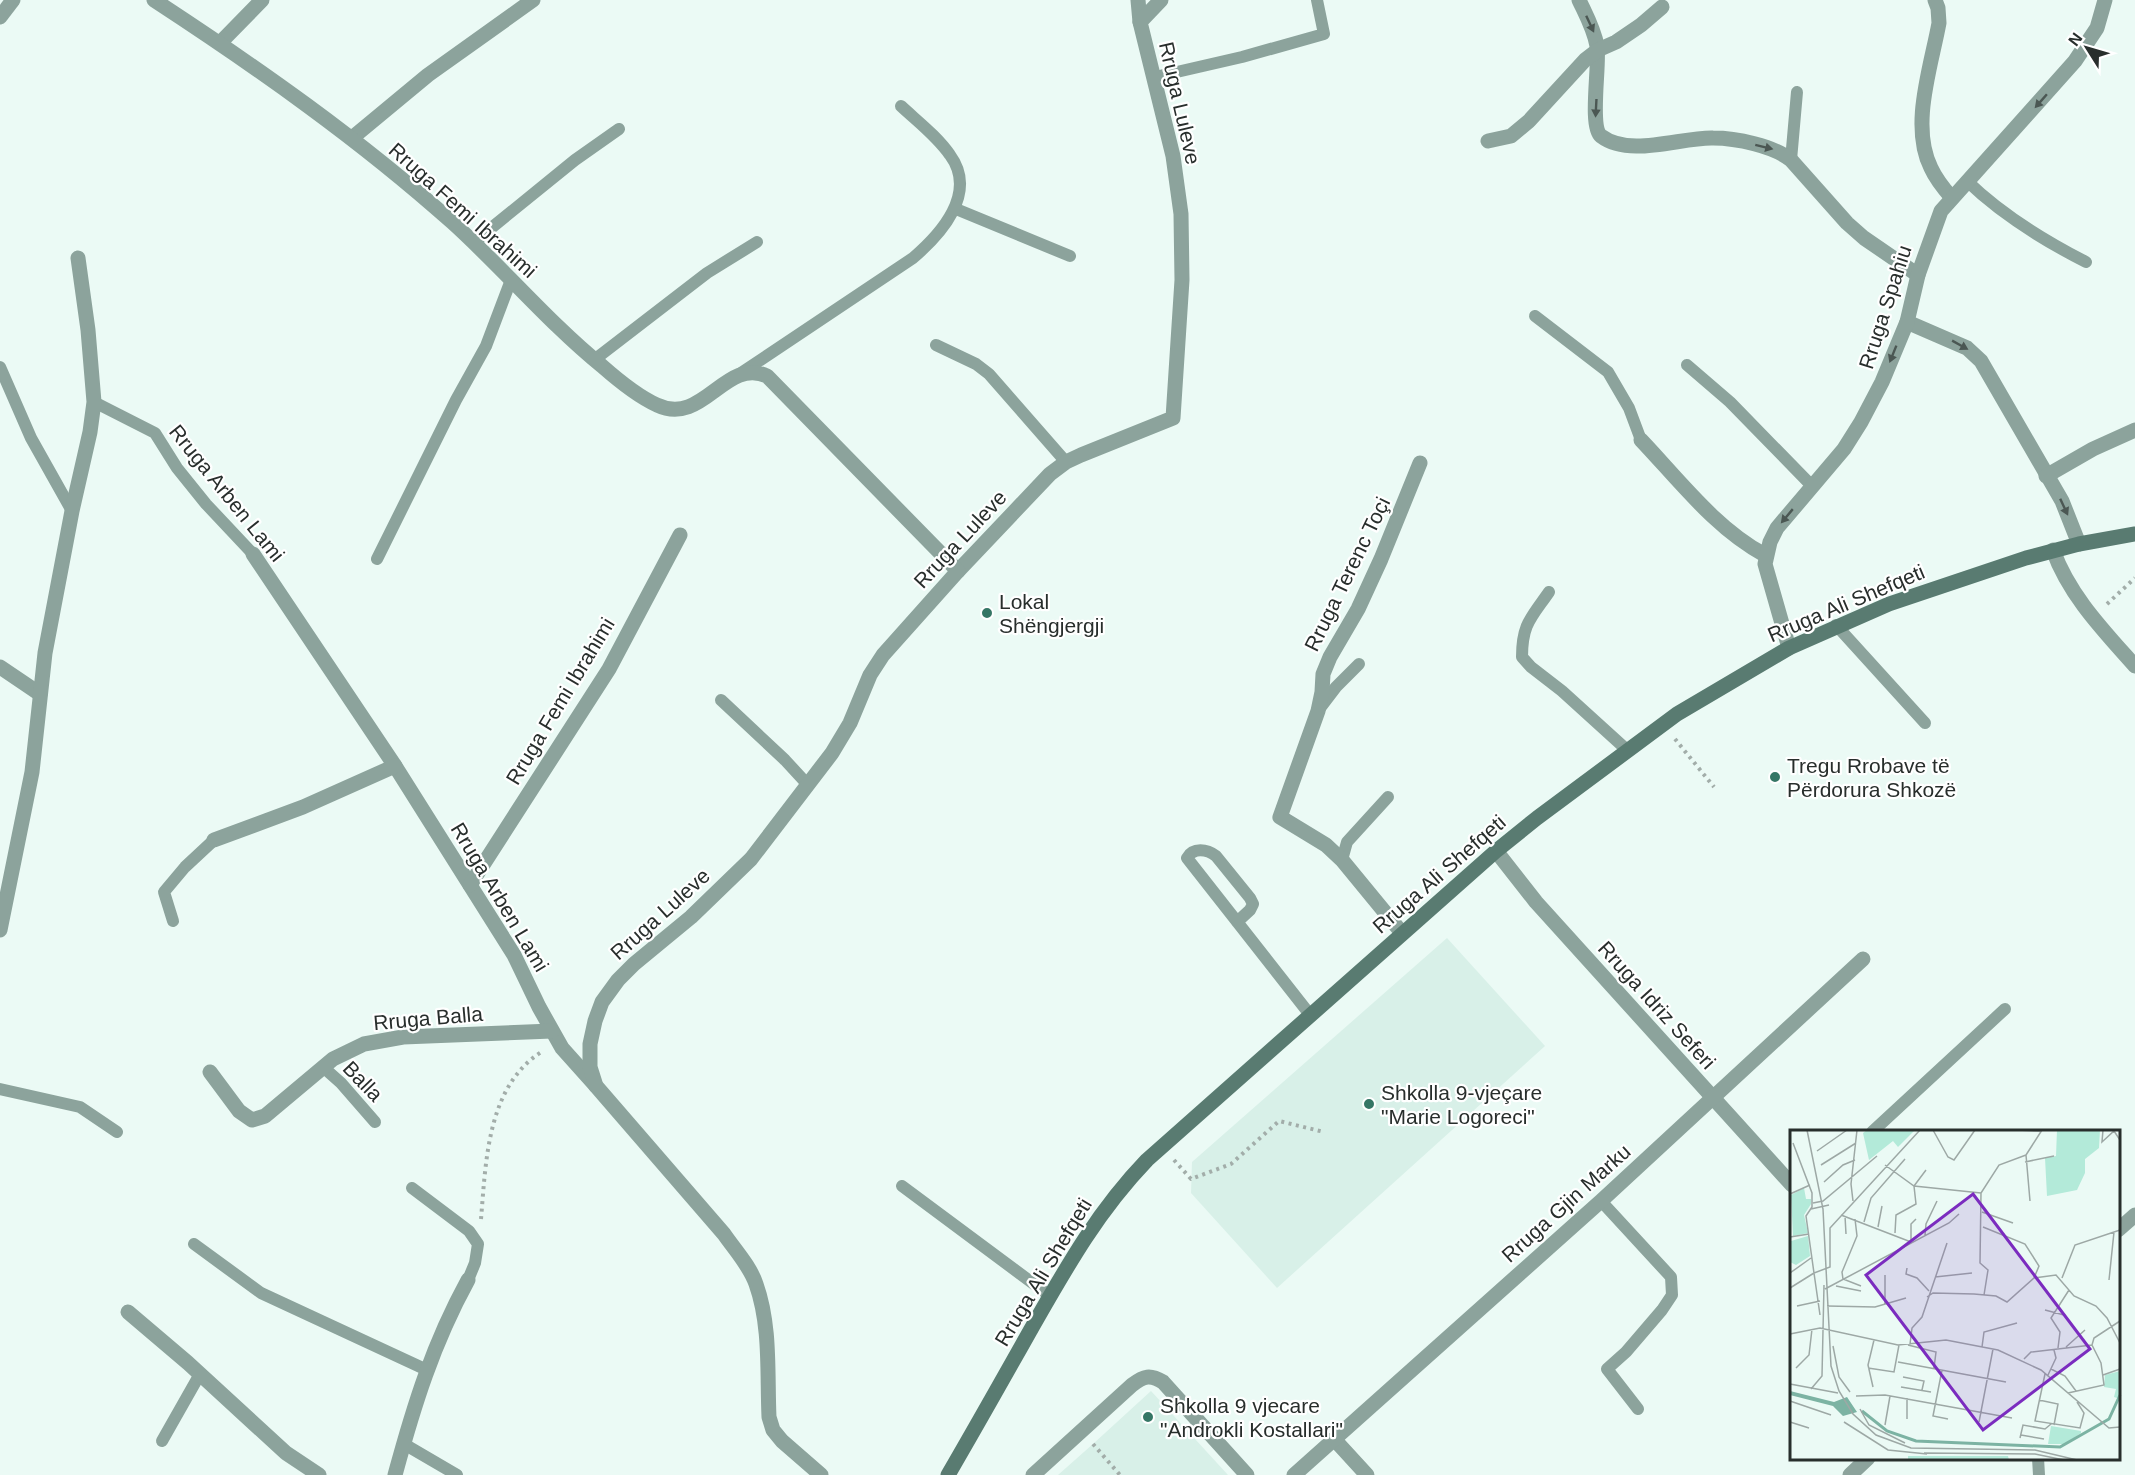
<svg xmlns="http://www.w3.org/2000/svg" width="2135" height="1475" font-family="Helvetica,sans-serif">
<rect width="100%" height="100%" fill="#ebfaf5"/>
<g fill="#d8f0e8">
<polygon points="1447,938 1545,1046 1277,1288 1191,1193 1192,1162"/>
<polygon points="1151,1391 1228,1475 1058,1475 1093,1444"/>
</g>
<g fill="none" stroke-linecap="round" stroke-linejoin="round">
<g stroke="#a2ada9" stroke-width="4" stroke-dasharray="3 4.5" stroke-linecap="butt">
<polyline points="2107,604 2135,578"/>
<polyline points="1675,739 1714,787"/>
<polyline points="1174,1160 1191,1179 1231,1164 1279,1121 1324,1132"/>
<path d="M 481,1219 C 486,1161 487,1085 543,1051"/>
<polyline points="1093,1444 1120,1475"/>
</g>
<g stroke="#8ca39c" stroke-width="12">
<polyline points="1155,77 1242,57 1324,34 1317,0"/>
<polyline points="1791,160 1797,92"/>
<path d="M 1967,181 C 2002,215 2043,240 2086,262"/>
<polyline points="956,209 1070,256"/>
<polyline points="474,242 575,160 619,129"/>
<polyline points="1535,316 1608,372 1629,408 1641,440"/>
<polyline points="936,345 976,364 989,374 1066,462"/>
<polyline points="594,360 707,273 757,242"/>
<polyline points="1687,365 1730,402 1812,486"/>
<polyline points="0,367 31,438 72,511"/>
<path d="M 741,373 L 913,258 C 941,234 978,193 950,155 C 937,136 917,121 901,106"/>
<polyline points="94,402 155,433 177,468 206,504 253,554"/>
<polyline points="377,559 456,400 486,346 511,280"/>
<path d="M 1549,592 C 1531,618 1522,624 1522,657 L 1531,667 L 1562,691 L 1627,750"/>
<polyline points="1836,625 1925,723"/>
<polyline points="721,700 785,760 808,785"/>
<polyline points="1320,708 1336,687 1359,664"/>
<polyline points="1342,860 1347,842 1388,797"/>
<polyline points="173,921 164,892 185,867 214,840"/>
<path d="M 1237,922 L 1250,910 L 1253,904 L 1250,898 L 1216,856 C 1207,849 1193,847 1187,858 L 1311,1016"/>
<polyline points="323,1067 341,1083 375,1122"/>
<polyline points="0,1089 80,1107 117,1132"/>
<polyline points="1872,1132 2005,1009"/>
<polyline points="902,1186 1050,1296"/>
<polyline points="412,1188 469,1231 478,1244 475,1263 468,1280"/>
<polyline points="1601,1201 1671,1277 1672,1295 1662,1310 1626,1352 1607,1369 1638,1409"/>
<polyline points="194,1244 261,1293 427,1370"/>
<polyline points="162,1441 200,1374"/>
<polyline points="404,1444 457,1475"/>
<polyline points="2038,1458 2039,1475"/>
</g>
<g stroke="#8ca39c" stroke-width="15">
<polyline points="1138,0 1140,22"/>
<path d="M 1579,0 C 1586,15 1594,29 1597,46 C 1600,64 1589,126 1601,136 C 1630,158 1681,137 1713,138 C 1736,138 1774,146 1791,160 L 1847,223 L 1864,238 L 1918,275"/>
<path d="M 1935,0 L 1938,8 L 1939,23 C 1931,67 1910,126 1931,168 C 1936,179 1944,189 1952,198"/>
<polyline points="0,17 13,0"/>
<polyline points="220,43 262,0"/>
<polyline points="352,138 428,75 533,0"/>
<polyline points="1488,141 1511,136 1529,121 1585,60 1598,50 1616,42 1641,25 1662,7"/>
<polyline points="1907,322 1967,348 1981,361 2062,501 2079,544"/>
<path d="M 1641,440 C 1679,480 1716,529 1765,555"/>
<polyline points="2046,476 2093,449 2135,430"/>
<path d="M 2053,550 C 2069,595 2103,630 2135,666"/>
<polyline points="253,554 395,766 514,955 539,1007 562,1048 596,1086"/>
<polyline points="958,571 1050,474 1066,462 1081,455 1173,418 1182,280 1181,214 1173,156 1140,22 1161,0"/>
<polyline points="1789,648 1765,564 1770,542 1777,528 1844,449 1861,422 1882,382 1907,322 1918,275 1941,211 2075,61 2097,28 2105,0"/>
<polyline points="0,667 40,694"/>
<polyline points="214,840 303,807 395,766"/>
<polyline points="1496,851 1536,902 1792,1185"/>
<polyline points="470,885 609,669 680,535"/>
<polyline points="0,930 32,772 45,653 72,511 90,432 94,402 88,330 78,258"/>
<polyline points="1402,933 1342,860 1326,845 1280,817 1318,711 1322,692 1323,674 1330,657 1358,609 1381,559 1420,463"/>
<polyline points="210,1072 239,1111 252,1120 265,1116 333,1059 364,1044 403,1037 552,1031"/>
<polyline points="2118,1230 2135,1215"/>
<polyline points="128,1312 188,1363 286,1453 319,1475"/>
<polyline points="1334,1439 1367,1475"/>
<path d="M 395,1475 C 414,1405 433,1344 468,1280"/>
<path d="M 1033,1475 L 1132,1385 C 1144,1376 1150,1374 1163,1382 L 1247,1475"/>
<polyline points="1294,1475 1601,1201 1863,959"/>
<polyline points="1850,1475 1868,1458"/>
</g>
<path stroke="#8ca39c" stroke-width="15" d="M 154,0 C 258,68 359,139 452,222 C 503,268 548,322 602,366 C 619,381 637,396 657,405 C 703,427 725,357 767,376 L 958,571 L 883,655 L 870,675 L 850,723 L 832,753 L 751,859 L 691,917 L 634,964 L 618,980 L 602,1002 L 595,1021 L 590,1044 L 590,1067 L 596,1086 L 724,1234 C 735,1250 750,1266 756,1284 C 771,1326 767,1374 769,1417 L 773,1430 L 782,1441 L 821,1475"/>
<path stroke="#597b71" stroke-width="15" d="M 948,1475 C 976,1427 1003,1379 1030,1331 C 1066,1268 1097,1212 1147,1160 L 1496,851 L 1537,818 L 1677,714 L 1789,648 L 1889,604 L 2026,558 L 2079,544 L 2135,534"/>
</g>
<defs><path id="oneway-solid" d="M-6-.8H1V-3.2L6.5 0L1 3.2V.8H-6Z" transform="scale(1.5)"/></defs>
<g fill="#4b5753">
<use href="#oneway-solid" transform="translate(1590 24) rotate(65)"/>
<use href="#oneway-solid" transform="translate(2041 101) rotate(131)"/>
<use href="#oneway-solid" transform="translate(1596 108) rotate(93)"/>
<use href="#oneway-solid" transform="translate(1764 147) rotate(14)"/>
<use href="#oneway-solid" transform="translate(1960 345) rotate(29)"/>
<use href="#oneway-solid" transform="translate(1893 354) rotate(112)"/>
<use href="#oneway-solid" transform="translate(2064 507) rotate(65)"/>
<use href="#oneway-solid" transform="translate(1787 516) rotate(130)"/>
</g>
<g fill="#357665" stroke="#fff" stroke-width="2">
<circle cx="987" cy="613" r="6"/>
<circle cx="1775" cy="777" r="6"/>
<circle cx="1369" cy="1104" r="6"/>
<circle cx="1148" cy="1417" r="6"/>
</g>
<g text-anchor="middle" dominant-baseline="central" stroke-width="4.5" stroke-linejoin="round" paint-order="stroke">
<g font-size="21" fill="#282e2c" stroke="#fff">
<text transform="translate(1180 103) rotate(77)">Rruga Luleve</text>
<text transform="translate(463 210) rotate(42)">Rruga Femi Ibrahimi</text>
<text transform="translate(1885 307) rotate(-72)">Rruga Spahiu</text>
<text transform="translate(227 493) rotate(51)">Rruga Arben Lami</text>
<text transform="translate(960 539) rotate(-47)">Rruga Luleve</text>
<text transform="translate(1347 574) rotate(-64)">Rruga Terenc Toçi</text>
<text transform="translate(1846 603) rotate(-23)">Rruga Ali Shefqeti</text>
<text transform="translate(560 701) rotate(-59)">Rruga Femi Ibrahimi</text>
<text transform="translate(1439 874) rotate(-41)">Rruga Ali Shefqeti</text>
<text transform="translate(500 897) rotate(59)">Rruga Arben Lami</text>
<text transform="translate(660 914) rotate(-42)">Rruga Luleve</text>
<text transform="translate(1657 1005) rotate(48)">Rruga Idriz Seferi</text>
<text transform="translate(428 1018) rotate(-5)">Rruga Balla</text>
<text transform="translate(363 1081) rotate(46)">Balla</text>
<text transform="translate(1566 1203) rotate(-42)">Rruga Gjin Marku</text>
<text transform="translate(1043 1272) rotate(-59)">Rruga Ali Shefqeti</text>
</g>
<g font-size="21" fill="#282e2c" stroke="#fff" text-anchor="start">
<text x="999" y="601">Lokal<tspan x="999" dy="24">Shëngjergji</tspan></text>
<text x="1787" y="765">Tregu Rrobave të<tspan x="1787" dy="24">Përdorura Shkozë</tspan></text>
<text x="1381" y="1092">Shkolla 9-vjeçare<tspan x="1381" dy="24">"Marie Logoreci"</tspan></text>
<text x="1160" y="1405">Shkolla 9 vjecare<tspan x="1160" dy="24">"Androkli Kostallari"</tspan></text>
</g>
</g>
<g transform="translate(1790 1130)">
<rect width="330" height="330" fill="#ebfaf5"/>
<path d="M 77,0 L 125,0 L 108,17 L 103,11 L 79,30 L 73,3 ZM 267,0 L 310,0 L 309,18 L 295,29 L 295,43 L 287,60 L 257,66 L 255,28 L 266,26 ZM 14,58 L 16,69 L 21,69 L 21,74 L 14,85 L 18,103 L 3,106 L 1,65 ZM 18,106 L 20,126 L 6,135 L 0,132 L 1,111 ZM 330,241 L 330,269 L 324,267 L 326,259 L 314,257 L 315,245 ZM 261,296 L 291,301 L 291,303 L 275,314 L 258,314 ZM 118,326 L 218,326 L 219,330 L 118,330 Z" fill="#b3ead9"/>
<path d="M 0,261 L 44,272 L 57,267 L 67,282 L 53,286 L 43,276 L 0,265 Z" fill="#7cb3a3"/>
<path fill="none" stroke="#7cb3a3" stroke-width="3" d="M 72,281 L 97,301 L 126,311 L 270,317 L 319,289 L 330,265"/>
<path fill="none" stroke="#9da8a5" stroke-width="1.5" d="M 17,0 L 33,79 L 41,236 L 49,261 L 63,284 L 86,305 L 121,318 L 245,320 L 287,330M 143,0 L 158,27 L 164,30 L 185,0M 226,0 L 251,1M 313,0 L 312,12 L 324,1 L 330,10M 27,21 L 57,0M 235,32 L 264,26M 31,35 L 66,13M 95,35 L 124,56 L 191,63M 34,52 L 53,35 L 65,30M 0,64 L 20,55M 63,71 L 61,54 L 67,0M 240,71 L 236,25 L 252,0M 23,73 L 33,71 L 87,26M 21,79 L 39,75M 192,82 L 223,93M 51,85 L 121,112M 55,86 L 56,104M 65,89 L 67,106 L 52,142 L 53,149 L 71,156M 74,92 L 81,68 L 115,29M 88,97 L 92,76M 193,97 L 235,114 L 249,136 L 244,148M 105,103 L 106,85 L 126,74 L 124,56 L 136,40M 135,105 L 136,94 L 147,71M 0,107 L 19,104M 121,112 L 121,94 L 126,89M 117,138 L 116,144 L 127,148 L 139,161M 0,143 L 21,128M 145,147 L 182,143M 272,148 L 285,115 L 330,100M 319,150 L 324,102M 46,156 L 71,161M 0,158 L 24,143 L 16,86 L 22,77 L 22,63 L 3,13M 35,159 L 159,93 L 169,84M 194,165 L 198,140 L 190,133 L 191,63 L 209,35 L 236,25M 137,167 L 143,163 L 184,164 L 206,166 L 217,172 L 244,148 L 266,145 L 284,166 L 306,176 L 317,188 L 330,213M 95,175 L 95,145M 7,176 L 30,171M 37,176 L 85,177 L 116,168M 255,180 L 274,185M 30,185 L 24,143 L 40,137 L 40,98 L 130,0M 0,204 L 30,198 L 108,215 L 156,210 L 208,220 L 251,240 L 319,298 L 330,297M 120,214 L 122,198 L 132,187 L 157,113M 118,215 L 146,222 L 144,238M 302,215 L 304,208 L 330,191M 43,216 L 49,247 L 60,262M 192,217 L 194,202 L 227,193M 276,217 L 295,200M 268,218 L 270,202 L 261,188 L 279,160M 234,229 L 241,222 L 302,215M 108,232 L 216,252M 6,238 L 19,225 L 22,199M 78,238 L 104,242 L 109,215M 261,239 L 275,246 L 286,261M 152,240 L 143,286 L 158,289M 255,244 L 245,291 L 290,298 L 294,283 L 287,272M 258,245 L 266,228 L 264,220M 313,245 L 330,239M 113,247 L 134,251 L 132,260M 0,254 L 48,263M 83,257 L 78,235 L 84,210M 111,257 L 141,262M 21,259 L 32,246 L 34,155M 278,263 L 314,255 L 311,233 L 302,215M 66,266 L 95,265 L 222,288M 117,268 L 117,289M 249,270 L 268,274 L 264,295M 0,271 L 41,285M 70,279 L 79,295 L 115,313M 0,292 L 19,298M 54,292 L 98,320 L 137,324M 189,292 L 203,219M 95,295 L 100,266M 231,305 L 254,309M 230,308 L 233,295 L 255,299 L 261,294M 134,323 L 245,324 L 274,330"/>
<path fill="#7b2cbf" fill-opacity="0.15" stroke="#7b2cbf" stroke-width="3" d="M 183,64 L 300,219 L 193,300 L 76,145 Z"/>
<rect width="330" height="330" fill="none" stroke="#282e2c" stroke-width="3"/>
</g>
<g transform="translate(2087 48) rotate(307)" stroke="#ffffff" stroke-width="4.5" paint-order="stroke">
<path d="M0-4.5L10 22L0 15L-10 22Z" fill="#282e2c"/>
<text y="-9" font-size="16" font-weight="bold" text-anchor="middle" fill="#282e2c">N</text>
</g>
</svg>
